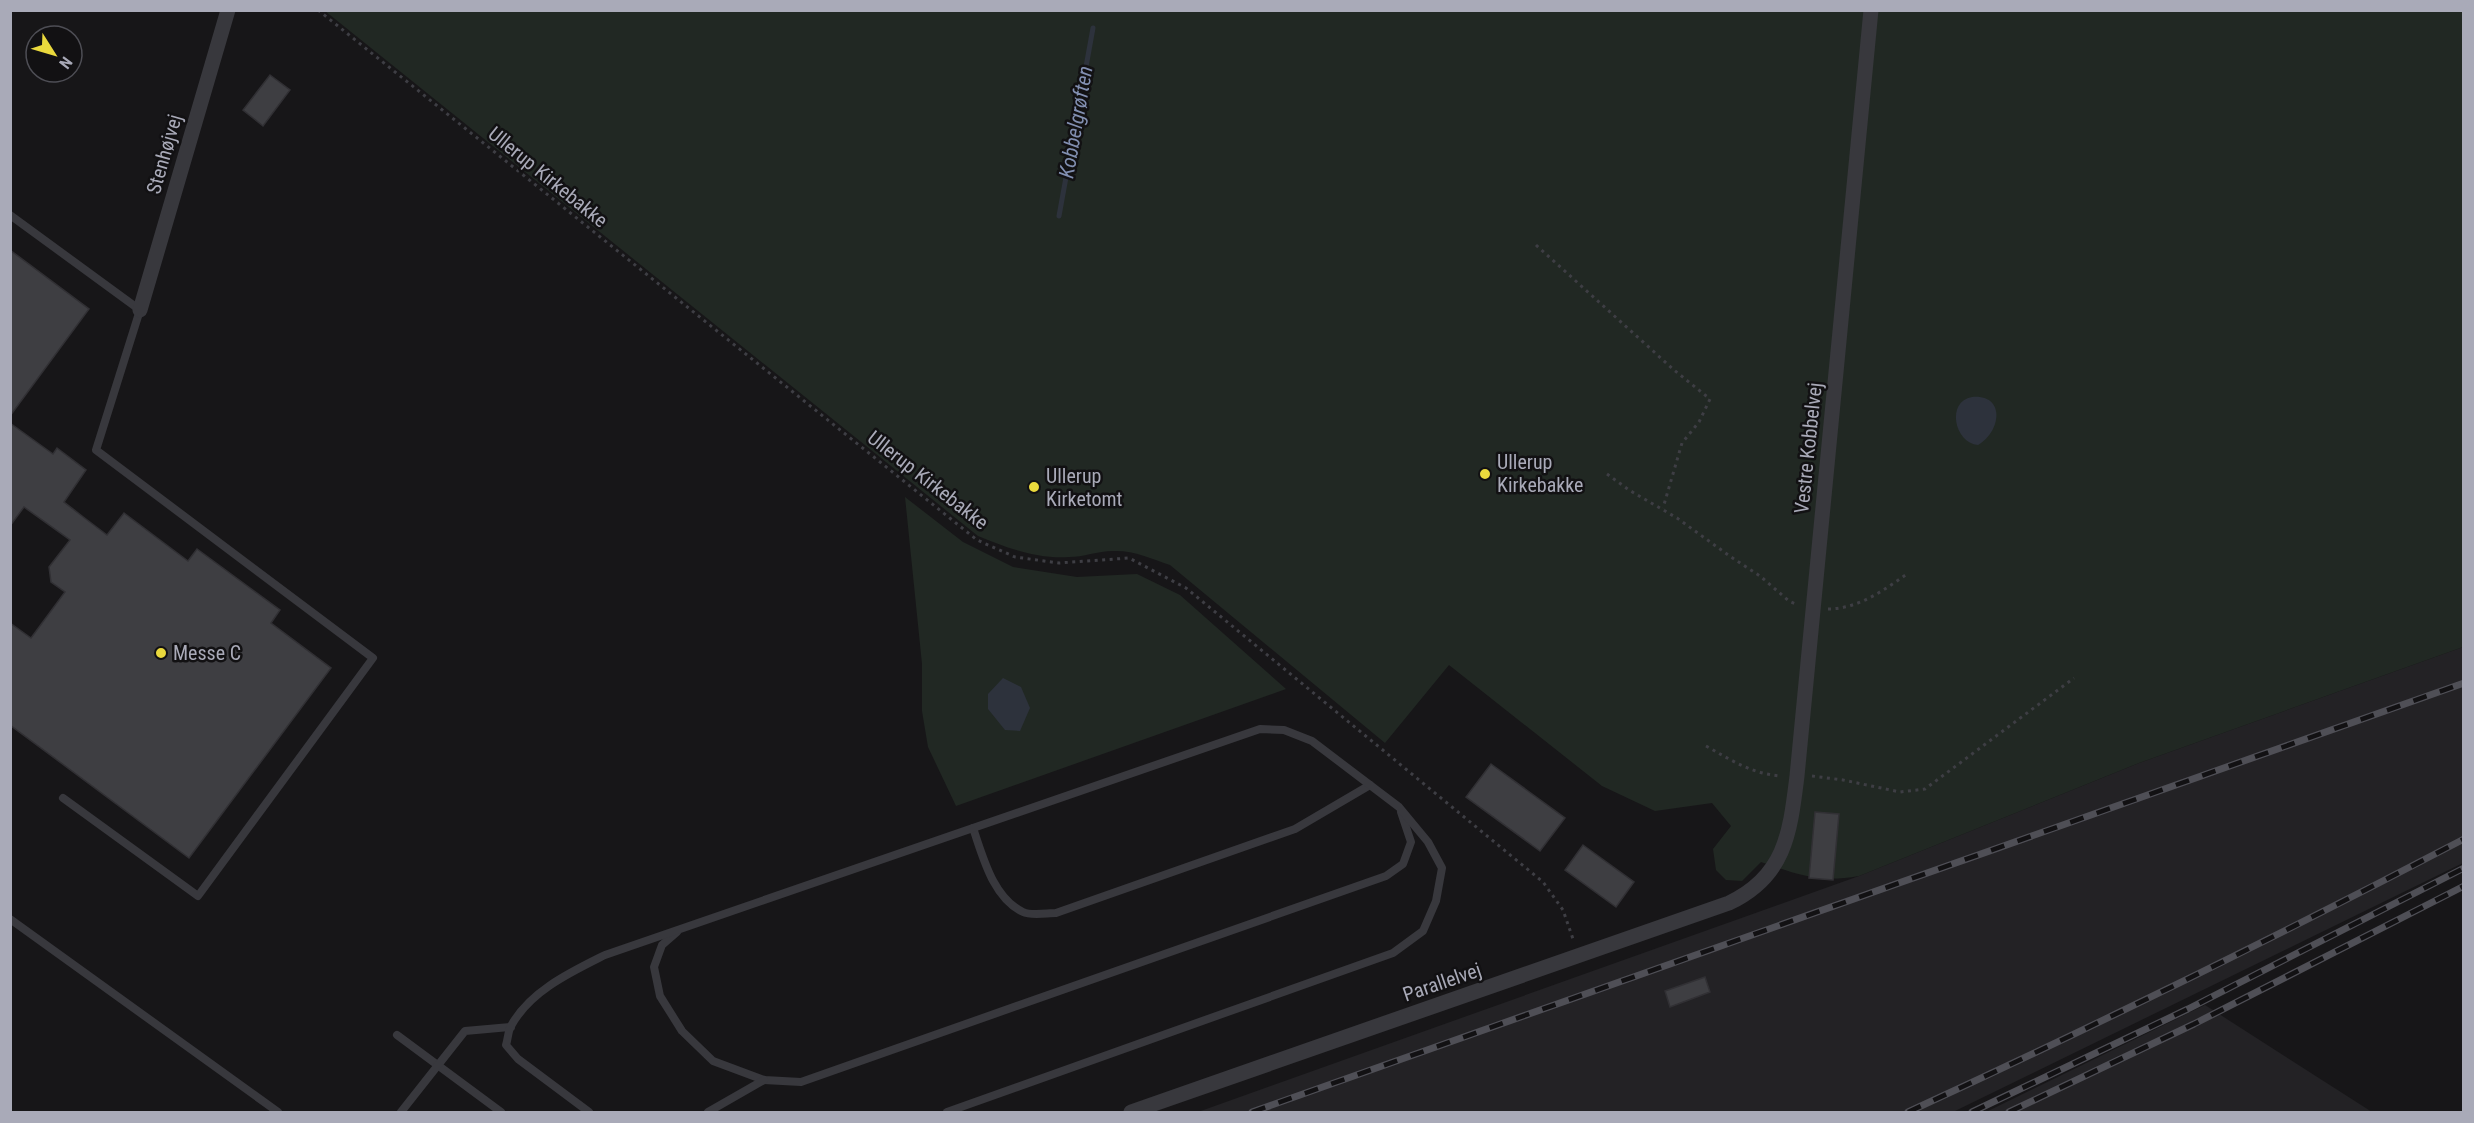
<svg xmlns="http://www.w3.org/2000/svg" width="2474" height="1123" font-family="'Roboto Condensed',sans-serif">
<rect width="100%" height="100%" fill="#171618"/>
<g fill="#232225">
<polygon points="2463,647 2463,863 1953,1112 1198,1112 1859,876 2139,763"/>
<polygon points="2205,1005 2372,1112 1986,1112"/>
</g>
<g fill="#212823">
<path d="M 325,11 L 2463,11 L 2463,647 L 2139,763 L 1859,876 C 1818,883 1799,875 1761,862 L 1742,881 L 1726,880 L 1716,870 L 1713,849 L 1731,826 L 1712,803 L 1655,811 L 1602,786 L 1449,665 L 1385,743 L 1170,565 C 1152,559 1135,551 1116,551 C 1100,550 1084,557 1069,557 C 1037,559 1007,548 978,536 Z"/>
<polygon points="905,497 963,542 1013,567 1077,577 1137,574 1180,595 1286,689 956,806 928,747 922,711 922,664"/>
</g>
<g fill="#2d323c">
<path d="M 1972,397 C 2006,394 2001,432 1978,445 C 1954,443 1946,401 1972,397 Z"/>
<polygon points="1003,678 1021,687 1030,708 1020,731 1005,730 988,709 988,694"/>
</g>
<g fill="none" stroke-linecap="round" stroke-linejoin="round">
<polyline stroke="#2d323c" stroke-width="5" points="1059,216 1093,28"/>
</g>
<g fill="#3e3e42" stroke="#313034" stroke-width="1.5">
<polygon points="270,75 290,90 263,126 243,110"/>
<polygon points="10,250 89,309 10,416"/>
<polygon points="10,423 53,454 57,448 86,470 64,502 82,516 107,535 124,513 188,561 197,549 280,610 271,623 331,668 189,858 10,725 10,623 31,638 65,592 51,582 49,567 70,540 24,507 10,526"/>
<polygon points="1491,764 1565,818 1540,851 1466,797"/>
<polygon points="1815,812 1839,814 1833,880 1809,878"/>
<polygon points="1583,845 1634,882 1616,907 1565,870"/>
<polygon points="1705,977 1710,992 1670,1007 1665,991"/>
</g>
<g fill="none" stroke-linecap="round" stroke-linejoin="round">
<g stroke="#3e3e44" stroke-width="3" stroke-dasharray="3 4.5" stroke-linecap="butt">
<polyline points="318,10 977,540 1015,557 1059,563 1129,558 1186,588 1543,882 1563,910 1573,939"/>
<polyline points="1536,245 1674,370 1710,399 1699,422 1682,443 1663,508"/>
<polyline points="1607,474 1629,490 1677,518 1731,557 1760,576 1789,601 1798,605"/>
<path d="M 1828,609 C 1858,609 1884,590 1907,574"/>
<path d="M 1706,746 C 1731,760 1752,774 1781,776"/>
<polyline points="1812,776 1843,780 1900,792 1925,789 2074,678"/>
</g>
<g stroke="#38383d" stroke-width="8">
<polyline points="10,215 140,310 96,450 373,658 198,896 63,798"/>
<path d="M 973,828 C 983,857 993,898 1023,912 C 1031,916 1047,913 1056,913 L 1295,829 L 1370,785"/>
<polyline points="10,919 278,1112"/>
<polyline points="677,932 662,945 654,967 660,996 682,1031 713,1061 764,1080 801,1082 1386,876 1403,864 1411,842 1401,812"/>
<polyline points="397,1035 501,1112"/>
<polyline points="401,1112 465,1031 511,1027"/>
<path d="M 589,1112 L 518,1059 L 506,1045 C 508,1039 508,1031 511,1026 C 530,991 571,972 605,955 L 1260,729 L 1284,730 L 1312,741 L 1399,807 L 1428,842 L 1442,868 L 1436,901 L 1423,931 L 1393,953 L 947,1112"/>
<polyline points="708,1112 764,1080"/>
</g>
<g stroke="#38383d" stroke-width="15">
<polyline points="140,310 228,10"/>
<path d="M 1131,1112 L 1729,903 C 1786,876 1790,832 1797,776 L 1871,10"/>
</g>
<g stroke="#4f4f56" stroke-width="7">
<g id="rail">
<polyline points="1252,1112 2464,683"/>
<path d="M 1908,1112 C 2095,1026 2280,935 2464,839"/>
<polyline points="1972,1112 2188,1009 2464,868"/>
<polyline points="2009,1112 2194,1024 2464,886"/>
</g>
</g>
<use href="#rail" stroke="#121113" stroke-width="4.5" stroke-dasharray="14" stroke-linecap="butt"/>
</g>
<g fill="#ead93d" stroke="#121113" stroke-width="2">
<circle cx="1485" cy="474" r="6"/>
<circle cx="1034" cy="487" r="6"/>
<circle cx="161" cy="653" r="6"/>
</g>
<g text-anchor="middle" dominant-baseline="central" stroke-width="5" stroke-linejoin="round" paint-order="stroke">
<g font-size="20" fill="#a9aab8" stroke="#121113">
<text transform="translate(164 154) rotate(-74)">Stenhøjvej</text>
<text transform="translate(548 177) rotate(39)">Ullerup Kirkebakke</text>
<text transform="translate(1808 448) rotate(-84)">Vestre Kobbelvej</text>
<text transform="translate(928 480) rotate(38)">Ullerup Kirkebakke</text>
<text transform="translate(1442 982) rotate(-19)">Parallelvej</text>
</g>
<g font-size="20" fill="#a9aab8" stroke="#121113" text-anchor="start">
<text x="1497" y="462">Ullerup<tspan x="1497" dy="23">Kirkebakke</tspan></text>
<text x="1046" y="476">Ullerup<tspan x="1046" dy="23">Kirketomt</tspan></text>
<text x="173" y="653">Messe C</text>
</g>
<g font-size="21" font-style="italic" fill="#828fb1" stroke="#121113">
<text transform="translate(1076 122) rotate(-80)">Kobbelgrøften</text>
</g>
</g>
<rect width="2474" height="1123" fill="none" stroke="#a9aab8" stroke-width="24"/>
<g transform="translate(54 54) rotate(127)"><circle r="28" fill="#121113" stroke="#4e4e55" stroke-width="1.5"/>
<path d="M0-4.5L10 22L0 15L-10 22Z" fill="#ead93d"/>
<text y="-9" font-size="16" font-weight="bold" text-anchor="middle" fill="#a9aab8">N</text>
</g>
</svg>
